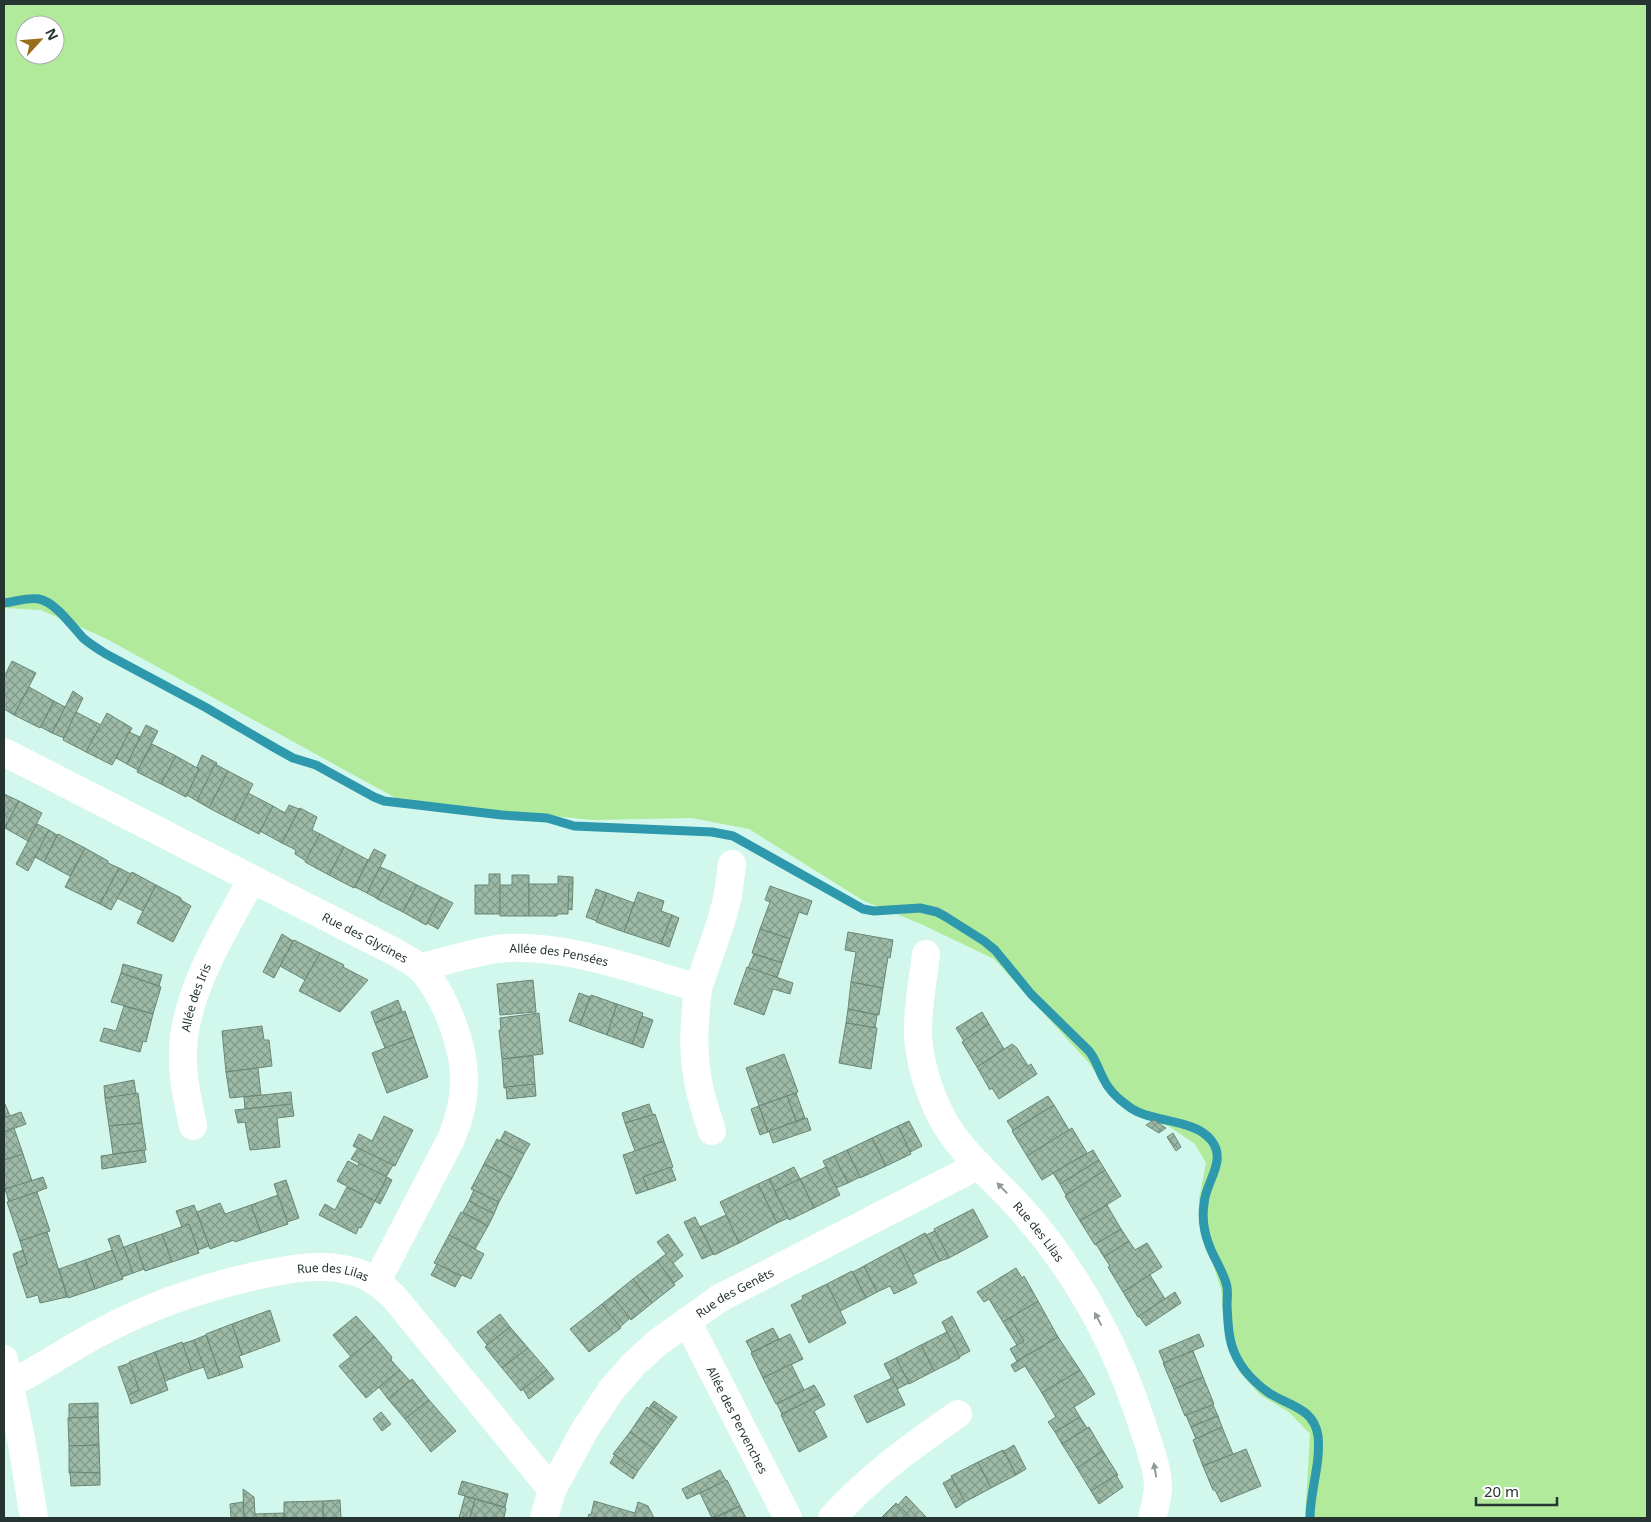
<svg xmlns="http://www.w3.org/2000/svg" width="1651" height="1522" font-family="'Noto Sans',sans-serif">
<defs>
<pattern id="building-cross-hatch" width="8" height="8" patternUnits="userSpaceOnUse" patternTransform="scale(1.25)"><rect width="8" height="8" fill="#9dbaa7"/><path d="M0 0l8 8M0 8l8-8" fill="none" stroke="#809889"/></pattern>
</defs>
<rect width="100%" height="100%" fill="#d2f8ed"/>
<path fill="#b1ea9b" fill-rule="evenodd" d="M 4,4 L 1647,4 L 1647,1518 L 1305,1518 L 1310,1434 L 1289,1412 L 1260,1395 L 1239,1371 L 1225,1332 L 1221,1289 L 1202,1231 L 1199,1199 L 1206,1163 L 1195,1144 L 1170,1127 L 1124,1108 L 1106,1089 L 1089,1063 L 994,959 L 921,924 L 864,901 L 749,829 L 692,818 L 594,820 L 401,801 L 105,638 L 41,610 L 4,608 ZM 25,25 L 55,25 L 55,55 L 25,55 Z"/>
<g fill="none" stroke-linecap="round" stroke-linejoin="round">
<path stroke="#2e98ac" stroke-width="9" d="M 4,603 C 15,602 28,597 39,599 C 55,602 72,626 83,638 C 90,644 98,649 106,654 L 205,707 L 275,748 L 293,758 L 316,765 L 374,797 L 384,801 L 502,815 L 547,818 L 574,826 L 712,832 L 733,836 L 863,909 L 874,911 L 920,908 L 937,912 L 946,917 L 984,941 L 995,950 L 1031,994 L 1089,1051 C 1096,1060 1098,1068 1103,1078 C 1108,1089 1118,1099 1128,1106 C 1149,1123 1194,1118 1211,1140 C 1228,1161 1205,1182 1204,1204 C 1202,1217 1204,1232 1209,1245 C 1214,1259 1224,1272 1227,1287 C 1228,1293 1227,1300 1227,1306 C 1228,1321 1228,1339 1235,1354 C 1242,1370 1255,1383 1269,1393 C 1289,1406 1314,1408 1318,1436 C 1321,1463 1310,1491 1310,1518"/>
</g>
<g fill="url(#building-cross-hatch)" stroke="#6a8674">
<polygon points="12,661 36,673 14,715 4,709 4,677"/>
<polygon points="29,687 54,701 40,728 14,715"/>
<polygon points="73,691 83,698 64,738 52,733"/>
<polygon points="54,701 65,707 52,733 41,727"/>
<polygon points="76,712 101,725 86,752 63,740"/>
<polygon points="107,713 132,728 112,765 86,752"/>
<polygon points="146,725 158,731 138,770 127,764"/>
<polygon points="129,732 140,737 127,764 116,758"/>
<polygon points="152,744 176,756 161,784 137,772"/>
<polygon points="202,755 217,763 197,801 187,795 199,769 197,767"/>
<polygon points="176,756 199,769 186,797 161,784"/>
<polygon points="215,764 228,771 209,808 197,801"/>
<polygon points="228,771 253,784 234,821 209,808"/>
<polygon points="248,793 273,806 259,834 234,821"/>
<polygon points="4,794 19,801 5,828 4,828"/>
<polygon points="19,801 42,813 28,841 5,828"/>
<polygon points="289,805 299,809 282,843 260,831 273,806 285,813"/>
<polygon points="300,808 317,817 312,830 320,834 306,861 295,854 296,850 282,843"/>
<polygon points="37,824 49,830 28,871 16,864"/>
<polygon points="49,830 57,835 44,862 35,857"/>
<polygon points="58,834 85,848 70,876 44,862"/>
<polygon points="320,834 344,847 329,875 305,862"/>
<polygon points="344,847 368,860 354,888 329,875"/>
<polygon points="85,848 108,861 108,863 119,868 100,904 65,887"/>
<polygon points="374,849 386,855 367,893 355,887"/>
<polygon points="380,867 392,872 378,899 367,893"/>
<polygon points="119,868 131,874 111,910 100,904"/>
<polygon points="132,872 156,885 143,911 117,898"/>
<polygon points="392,872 417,885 403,912 377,899"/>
<polygon points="489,874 500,874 500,914 475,914 475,885 489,885"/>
<polygon points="512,875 529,875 529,916 500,916 500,885 512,885"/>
<polygon points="558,876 573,877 573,884 569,884 568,914 558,914 557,916 529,916 529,884 558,884"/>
<polygon points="569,884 573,884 572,910 568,909"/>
<polygon points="156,885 181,898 181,900 191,906 173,942 137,923"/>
<polygon points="417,885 441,897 426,925 403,912"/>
<polygon points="770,886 812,901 807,915 799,912 790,939 760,929 770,902 765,900"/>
<polygon points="596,889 607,893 597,921 586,917"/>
<polygon points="638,892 664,901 661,911 672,915 661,944 624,932"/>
<polygon points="607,893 634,903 624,932 596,922"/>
<polygon points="441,897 453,903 438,929 427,923"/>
<polygon points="672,915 679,918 669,947 661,944"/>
<polygon points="760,929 790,939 782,963 752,953"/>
<polygon points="848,932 893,940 890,958 888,957 883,988 851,982 856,952 845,950"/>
<polygon points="282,934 293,941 274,978 263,972"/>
<polygon points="294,940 320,953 305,980 280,966"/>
<polygon points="320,953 344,965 343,967 368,980 340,1012 299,991"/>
<polygon points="754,954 782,963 777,978 748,968"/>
<polygon points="123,964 162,975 159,986 121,973"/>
<polygon points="747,967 793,983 790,994 773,989 764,1015 734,1004"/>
<polygon points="121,973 161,987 153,1014 111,1002"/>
<polygon points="533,980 536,1012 500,1015 497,984"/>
<polygon points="851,982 883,988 879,1015 848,1009"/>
<polygon points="579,993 590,997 580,1025 569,1021"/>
<polygon points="591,995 617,1004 607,1035 580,1025"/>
<polygon points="398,1000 402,1011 375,1023 371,1012"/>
<polygon points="617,1004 643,1013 632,1044 607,1035"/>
<polygon points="124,1006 153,1014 146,1042 143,1041 140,1052 100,1041 104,1028 116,1031"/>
<polygon points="848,1009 877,1015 875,1028 846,1023"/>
<polygon points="405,1011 414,1037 385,1048 375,1023"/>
<polygon points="982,1012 989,1024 964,1041 956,1028"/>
<polygon points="539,1013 543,1054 502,1059 499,1030 501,1030 500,1018"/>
<polygon points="642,1016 653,1020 643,1048 632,1044"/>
<polygon points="846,1023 877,1028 871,1069 839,1063"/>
<polygon points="989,1024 1004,1049 977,1067 962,1042"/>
<polygon points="262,1026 264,1040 269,1040 272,1066 226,1072 222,1031"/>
<polygon points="414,1037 428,1077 387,1093 372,1053"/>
<polygon points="1012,1044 1017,1048 1028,1066 1031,1064 1037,1074 999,1099 992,1088 990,1090 977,1067"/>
<polygon points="784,1054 798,1092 759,1106 746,1068"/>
<polygon points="533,1056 535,1084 504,1088 502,1059"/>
<polygon points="258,1068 261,1095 230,1098 226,1072"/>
<polygon points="134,1080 136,1094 105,1098 104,1086"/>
<polygon points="535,1084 536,1096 507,1099 506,1087"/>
<polygon points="291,1092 292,1104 245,1109 244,1097"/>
<polygon points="138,1093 142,1123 109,1126 105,1098"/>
<polygon points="796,1093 805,1118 796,1121 787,1096"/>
<polygon points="787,1096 796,1121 768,1132 759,1106"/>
<polygon points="1048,1096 1054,1105 1013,1130 1007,1121"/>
<polygon points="5,1104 10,1116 4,1118 4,1105"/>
<polygon points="292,1104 294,1116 277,1118 280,1147 250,1150 245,1122 238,1123 235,1110"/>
<polygon points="649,1104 653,1115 625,1123 622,1113"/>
<polygon points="1054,1105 1069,1130 1027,1156 1012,1131"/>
<polygon points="759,1106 768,1132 760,1135 751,1109"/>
<polygon points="21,1112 26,1124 4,1132 4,1118"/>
<polygon points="655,1114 664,1141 635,1151 625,1123"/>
<polygon points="384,1116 413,1130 395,1166 353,1146 359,1134 372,1141"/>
<polygon points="807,1118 811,1130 773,1143 769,1131"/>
<polygon points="1154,1120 1166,1128 1159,1133 1146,1125"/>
<polygon points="909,1121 922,1146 910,1152 898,1126"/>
<polygon points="142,1123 146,1150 113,1154 109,1126"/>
<polygon points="898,1126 911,1154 886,1166 872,1138"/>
<polygon points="14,1128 23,1154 4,1160 4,1132"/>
<polygon points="1072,1128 1087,1153 1042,1180 1027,1156"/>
<polygon points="505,1131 530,1144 524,1154 500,1141"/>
<polygon points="1173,1133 1181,1147 1176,1151 1167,1137"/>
<polygon points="872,1138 886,1166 860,1178 847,1150"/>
<polygon points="497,1139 524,1154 512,1178 484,1164"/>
<polygon points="664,1141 673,1167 643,1177 648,1190 636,1194 623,1155"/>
<polygon points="358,1148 393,1165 386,1177 351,1159"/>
<polygon points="144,1150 146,1162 102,1169 101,1156"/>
<polygon points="847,1150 860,1177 848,1183 834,1156"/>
<polygon points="1093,1150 1099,1160 1060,1184 1053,1173"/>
<polygon points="23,1154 32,1181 4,1190 4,1160"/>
<polygon points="834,1156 848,1183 836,1188 823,1161"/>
<polygon points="1099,1160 1105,1170 1066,1195 1060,1184"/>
<polygon points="348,1161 358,1166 359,1163 387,1177 375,1201 337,1181"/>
<polygon points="484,1164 512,1178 499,1202 471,1189"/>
<polygon points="671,1167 676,1180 648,1190 643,1177"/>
<polygon points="794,1167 800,1179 775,1191 769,1179"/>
<polygon points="826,1167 840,1195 814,1208 800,1179"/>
<polygon points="1105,1170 1121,1196 1080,1221 1065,1196"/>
<polygon points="43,1177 47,1188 9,1202 5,1189"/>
<polygon points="387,1177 392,1180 380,1204 375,1201"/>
<polygon points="769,1179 788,1218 777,1223 758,1184"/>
<polygon points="800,1179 814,1208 789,1220 775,1191"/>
<polygon points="286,1180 299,1218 287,1222 274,1184"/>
<polygon points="758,1184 777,1223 739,1243 720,1202"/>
<polygon points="347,1187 375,1201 361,1228 359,1227 356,1234 319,1215 325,1204 335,1210"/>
<polygon points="474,1190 499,1202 494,1214 469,1201"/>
<polygon points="37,1192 50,1231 20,1241 7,1202"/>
<polygon points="278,1195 288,1224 261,1233 251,1205"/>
<polygon points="469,1201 494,1214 488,1226 463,1212"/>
<polygon points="220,1203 225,1214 251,1205 261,1233 235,1242 234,1240 210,1249 197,1212"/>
<polygon points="194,1205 209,1246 198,1250 189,1224 182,1227 176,1211"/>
<polygon points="1107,1205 1121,1229 1095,1245 1080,1221"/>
<polygon points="973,1209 988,1237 949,1258 934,1229"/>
<polygon points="461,1212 488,1226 475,1249 449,1235"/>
<polygon points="726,1215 739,1243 714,1255 700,1227"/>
<polygon points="695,1217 713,1254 702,1259 684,1222"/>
<polygon points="189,1224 199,1253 172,1262 162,1234"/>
<polygon points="1121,1229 1129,1241 1104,1257 1096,1244"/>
<polygon points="935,1231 949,1258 940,1261 926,1235"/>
<polygon points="47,1232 67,1297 40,1303 38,1295 27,1298 17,1268 27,1264 20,1241"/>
<polygon points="925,1233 940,1261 912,1275 899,1247"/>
<polygon points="162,1234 172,1262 145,1271 135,1243"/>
<polygon points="668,1234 683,1255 673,1263 683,1276 674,1283 657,1261 666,1254 657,1242"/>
<polygon points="119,1235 133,1273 122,1277 108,1239"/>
<polygon points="449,1235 484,1254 471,1279 462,1275 461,1276 434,1263"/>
<polygon points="1129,1241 1135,1250 1147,1243 1162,1267 1123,1292 1108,1267 1110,1266 1104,1257"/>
<polygon points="135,1243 144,1269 133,1273 124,1247"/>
<polygon points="899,1247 917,1283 894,1294 890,1286 877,1292 864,1266"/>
<polygon points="23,1250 27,1264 17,1268 13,1254"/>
<polygon points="112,1250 123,1279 95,1289 85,1260"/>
<polygon points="85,1260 95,1289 68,1298 59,1269"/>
<polygon points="657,1261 675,1285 652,1303 633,1279"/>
<polygon points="437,1264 461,1276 455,1287 431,1275"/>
<polygon points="864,1266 877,1292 866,1298 853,1272"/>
<polygon points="1016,1268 1022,1278 1024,1276 1038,1301 1003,1322 989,1299 984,1302 977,1292"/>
<polygon points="852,1271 866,1298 840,1311 827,1284"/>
<polygon points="1150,1275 1165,1299 1138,1317 1123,1292"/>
<polygon points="633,1279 652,1303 631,1320 612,1296"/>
<polygon points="827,1284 846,1323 809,1343 791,1305 803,1299 802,1296"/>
<polygon points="1175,1292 1181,1303 1146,1326 1139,1316"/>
<polygon points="612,1296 630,1318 620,1327 602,1304"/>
<polygon points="1038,1301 1058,1337 1017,1361 1010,1349 1024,1341 1010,1318"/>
<polygon points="602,1304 621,1328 589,1352 570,1329"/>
<polygon points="270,1310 280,1341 242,1355 232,1324"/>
<polygon points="500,1314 510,1327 487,1345 477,1332"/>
<polygon points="356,1316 375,1337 351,1357 333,1335"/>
<polygon points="952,1316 970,1351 959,1357 942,1322"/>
<polygon points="1010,1318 1024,1341 1017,1345 1003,1322"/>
<polygon points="232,1324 242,1355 239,1356 243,1367 220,1375 206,1334"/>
<polygon points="510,1327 528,1348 502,1368 485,1347"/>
<polygon points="773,1328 779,1339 752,1352 746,1341"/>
<polygon points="947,1332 960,1358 934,1371 921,1345"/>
<polygon points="790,1334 803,1359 763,1378 751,1353"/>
<polygon points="1199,1334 1204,1346 1164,1363 1159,1351"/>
<polygon points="206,1335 220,1375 208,1379 194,1340"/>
<polygon points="375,1337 392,1357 391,1360 400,1370 366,1398 339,1366"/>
<polygon points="1058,1337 1080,1370 1042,1393 1025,1366 1015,1372 1011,1365"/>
<polygon points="194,1340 204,1367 192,1371 182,1344"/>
<polygon points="182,1342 192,1371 165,1381 155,1352"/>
<polygon points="921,1345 934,1371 909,1384 896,1358"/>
<polygon points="528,1348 547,1370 521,1391 502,1368"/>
<polygon points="1193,1351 1203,1377 1174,1389 1163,1363"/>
<polygon points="155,1352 168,1390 131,1404 128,1395 139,1390 129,1362"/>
<polygon points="896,1358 909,1383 897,1389 884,1364"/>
<polygon points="130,1363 139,1390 128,1395 118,1367"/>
<polygon points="791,1364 804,1390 776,1404 763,1378"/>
<polygon points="400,1370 410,1381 388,1399 379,1387"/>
<polygon points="547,1370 554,1379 529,1399 523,1389"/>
<polygon points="1080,1370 1095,1394 1074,1407 1080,1417 1055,1432 1048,1422 1056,1417 1042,1393"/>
<polygon points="1203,1377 1214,1404 1185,1416 1174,1389"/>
<polygon points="892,1378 905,1405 867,1423 854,1396"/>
<polygon points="412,1379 429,1400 405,1419 388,1399"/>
<polygon points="814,1385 820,1395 782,1414 777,1404"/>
<polygon points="820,1395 825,1405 814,1411 827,1437 799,1452 781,1415"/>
<polygon points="429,1400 456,1431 431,1452 405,1419"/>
<polygon points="654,1401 677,1417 674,1421 651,1405"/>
<polygon points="98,1403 98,1417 69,1418 69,1404"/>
<polygon points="651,1405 674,1421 671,1425 649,1408"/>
<polygon points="1213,1405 1218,1416 1191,1427 1186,1415"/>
<polygon points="647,1407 671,1425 654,1449 630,1432"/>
<polygon points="381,1412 391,1424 382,1431 373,1419"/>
<polygon points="1218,1416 1222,1427 1196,1439 1191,1427"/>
<polygon points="98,1417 99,1445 69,1446 68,1418"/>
<polygon points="1080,1417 1087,1428 1062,1444 1055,1432"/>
<polygon points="1089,1427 1103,1451 1077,1468 1062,1444"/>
<polygon points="1222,1427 1233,1454 1203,1466 1193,1440"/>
<polygon points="630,1432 654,1449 638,1471 613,1454"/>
<polygon points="99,1445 100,1473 69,1473 69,1446"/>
<polygon points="1014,1445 1026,1469 1016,1475 1004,1451"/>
<polygon points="1246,1449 1261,1486 1221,1502 1215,1490 1213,1490 1203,1466"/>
<polygon points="1003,1450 1016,1475 991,1488 978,1462"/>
<polygon points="1103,1451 1118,1475 1091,1491 1077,1468"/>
<polygon points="615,1455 638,1471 633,1479 610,1463"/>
<polygon points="978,1462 991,1488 965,1502 951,1476"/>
<polygon points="720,1470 726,1481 687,1499 682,1489"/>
<polygon points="70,1472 100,1473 100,1485 71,1486"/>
<polygon points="1116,1475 1123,1487 1099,1504 1091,1491"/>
<polygon points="952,1478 965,1502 956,1508 943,1483"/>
<polygon points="727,1480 740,1506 712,1518 700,1493"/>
<polygon points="462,1481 508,1494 505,1507 458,1494"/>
<polygon points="243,1489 254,1497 255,1514 284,1513 284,1518 244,1518"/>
<polygon points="465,1496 475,1499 470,1518 459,1518"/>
<polygon points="906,1496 927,1518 911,1518 898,1505"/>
<polygon points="475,1499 506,1508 504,1518 470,1518"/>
<polygon points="340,1500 341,1518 323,1518 323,1501"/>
<polygon points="323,1501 323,1518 284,1518 284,1502"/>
<polygon points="594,1501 635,1513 638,1502 648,1506 654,1518 588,1518 589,1514 591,1515"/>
<polygon points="243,1502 244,1518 231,1518 230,1504"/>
<polygon points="896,1503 911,1518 881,1518"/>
<polygon points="740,1506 746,1518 715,1518"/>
</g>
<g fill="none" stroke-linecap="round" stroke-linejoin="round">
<g stroke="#fff" stroke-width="28">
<path id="s1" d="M 4,752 L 391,950 C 400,955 412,961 420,968 C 432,979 440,995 447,1010 C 467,1056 471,1093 451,1139 L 377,1281"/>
<path id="s2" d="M 926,954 C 923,981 917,1009 918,1036 C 920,1063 929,1092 941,1116 C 960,1153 995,1179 1022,1210 C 1078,1273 1119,1350 1144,1430 C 1150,1449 1158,1469 1158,1489 C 1157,1499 1155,1509 1152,1518"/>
<path id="s3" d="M 420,968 C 445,961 471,953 497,949 C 558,941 639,971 698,988 L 721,922 L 728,895 L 732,864"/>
<path d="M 698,988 C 695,1016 692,1045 697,1074 C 699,1093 706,1112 712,1131"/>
<path id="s4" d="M 193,1126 C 188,1102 182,1077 183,1053 C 184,992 224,931 252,879"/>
<path id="s5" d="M 687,1321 L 788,1518"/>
<polyline points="4,1359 21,1438 34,1518"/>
<path id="s6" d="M 4,1387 C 38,1371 69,1348 103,1331 C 151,1305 202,1288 255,1276 C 288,1269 323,1262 356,1272 C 373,1278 381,1285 394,1297 L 552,1490"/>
<path id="s7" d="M 544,1518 L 552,1490 L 584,1431 L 612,1389 L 634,1364 L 657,1343 L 720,1298 L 979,1165"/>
<path d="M 832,1518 C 870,1476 912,1446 958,1414"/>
</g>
</g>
<defs><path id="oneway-solid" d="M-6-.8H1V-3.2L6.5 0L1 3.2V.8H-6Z" transform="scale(1.25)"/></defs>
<g fill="#929a98">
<use href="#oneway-solid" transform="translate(1002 1188) rotate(-134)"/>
<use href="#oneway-solid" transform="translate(1098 1319) rotate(-118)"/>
<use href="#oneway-solid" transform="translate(1155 1470) rotate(-100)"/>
</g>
<g text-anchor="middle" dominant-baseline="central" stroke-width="5" stroke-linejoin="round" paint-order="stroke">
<g font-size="12" fill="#263531" stroke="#fff">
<text stroke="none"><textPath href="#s1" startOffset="406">Rue des Glycines</textPath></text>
<text stroke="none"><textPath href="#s3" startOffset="142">Allée des Pensées</textPath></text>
<text stroke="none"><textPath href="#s4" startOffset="131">Allée des Iris</textPath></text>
<text stroke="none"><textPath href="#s2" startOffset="318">Rue des Lilas</textPath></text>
<text stroke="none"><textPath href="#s6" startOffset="355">Rue des Lilas</textPath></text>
<text stroke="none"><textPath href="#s7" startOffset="304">Rue des Genêts</textPath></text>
<text stroke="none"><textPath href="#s5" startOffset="111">Allée des Pervenches</textPath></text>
</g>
</g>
<rect width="1651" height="1522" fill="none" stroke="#263531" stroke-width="10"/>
<g transform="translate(40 40) rotate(64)"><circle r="24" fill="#ffffff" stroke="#a8aead"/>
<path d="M0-4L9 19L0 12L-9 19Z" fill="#986e1b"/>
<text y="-8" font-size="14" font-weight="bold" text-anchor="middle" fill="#263531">N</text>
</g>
<path d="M1476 1497v8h81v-8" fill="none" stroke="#263531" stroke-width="2.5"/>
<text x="1484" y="1497" font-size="15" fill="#263531" stroke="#ffffff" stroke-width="4" paint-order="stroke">20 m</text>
</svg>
